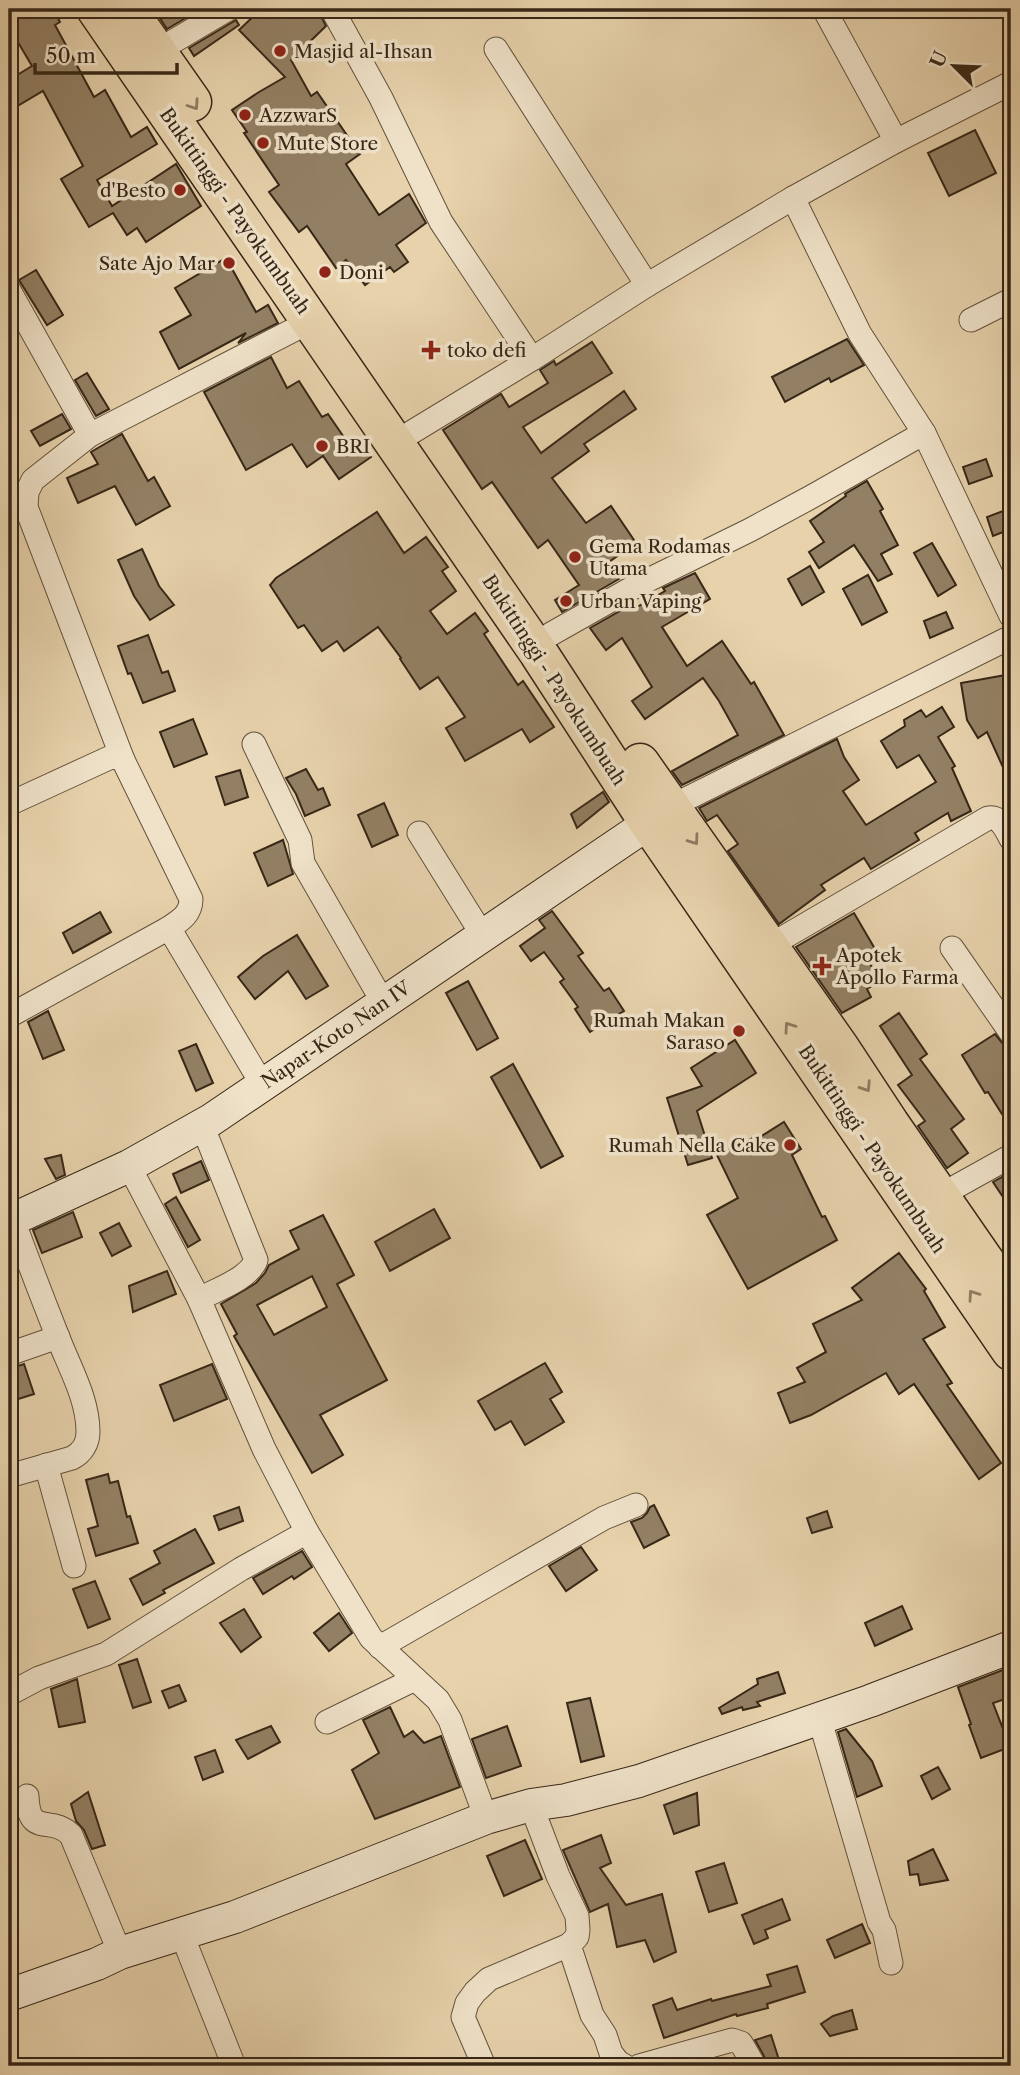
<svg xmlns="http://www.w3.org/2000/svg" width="1020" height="2075" font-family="'Libre Caslon Text',serif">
<rect width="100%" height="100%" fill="#e7d2ac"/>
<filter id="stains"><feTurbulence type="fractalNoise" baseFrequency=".00286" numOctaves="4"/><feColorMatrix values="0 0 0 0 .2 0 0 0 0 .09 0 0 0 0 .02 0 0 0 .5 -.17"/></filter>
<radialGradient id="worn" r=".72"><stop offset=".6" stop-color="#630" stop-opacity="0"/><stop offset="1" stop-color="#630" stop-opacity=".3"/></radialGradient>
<g fill="#938064" stroke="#372717" stroke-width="2" fill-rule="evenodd">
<polygon points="9,9 53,9 60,22 55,25 94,97 105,90 131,137 147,127 157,144 97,180 112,206 176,164 201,206 146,242 137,228 127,235 113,213 89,227 61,179 83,166 43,91 9,111 9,80 32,66 9,27"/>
<polygon points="154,9 201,9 167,29"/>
<polygon points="261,9 318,10 326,26 291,60 311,96 317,92 360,154 346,164 379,215 409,194 426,223 396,245 408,262 394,272 390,267 365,285 346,260 336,268 307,226 299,232 269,192 279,185 244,133 247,132 232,110 259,92 285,77 239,30"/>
<polygon points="236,20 239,25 194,56 189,48"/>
<polygon points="975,130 996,173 949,196 928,153"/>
<polygon points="226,258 256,312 268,305 278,323 238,343 246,333 179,369 160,332 191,315 175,288"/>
<polygon points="36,270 63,315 47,325 19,280"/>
<polygon points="847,339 864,365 831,382 829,378 785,402 772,377"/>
<polygon points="592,342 612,373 523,427 541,453 624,391 636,409 584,444 589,451 552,478 586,523 611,506 636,543 609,562 619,579 562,612 555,600 579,585 548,540 538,548 492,482 482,489 443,430 501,394 509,407 548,383 540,370 554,361 556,365"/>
<polygon points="271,357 287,388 299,381 322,417 328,414 350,446 359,439 371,457 339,479 323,456 307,467 292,444 246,470 204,392"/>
<polygon points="87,373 109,409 96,416 75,380"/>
<polygon points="62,414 71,429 40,446 31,431"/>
<polygon points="122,434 148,481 154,477 170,506 136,525 115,486 78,503 67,478 98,464 91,452"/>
<polygon points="986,459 992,476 969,484 963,467"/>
<polygon points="867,481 883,509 880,511 898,545 881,554 892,574 878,581 854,545 819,568 809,552 824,542 810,521 846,496 845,494"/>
<polygon points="1011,508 1011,529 993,536 987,517"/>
<polygon points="377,512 404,553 426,537 448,567 442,571 456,591 430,611 447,634 475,613 488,631 484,634 518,685 523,681 554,727 530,742 522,729 465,761 446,728 465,717 438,677 420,689 400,659 401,658 378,627 344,651 337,641 322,651 304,625 298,628 270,585 276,578"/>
<polygon points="932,543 956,585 938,596 914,553"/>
<polygon points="142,549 159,586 174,605 150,620 134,596 118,560"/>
<polygon points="810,566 824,592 802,605 788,579"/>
<polygon points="695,573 710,599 662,627 687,666 722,641 751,684 754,682 784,735 682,785 672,771 738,735 719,701 703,678 645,719 632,701 652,687 622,638 606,650 590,628 634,603 637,607 665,591 663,588"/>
<polygon points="868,575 887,612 862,625 843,589"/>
<polygon points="946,612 953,628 930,638 924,621"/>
<polygon points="148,635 162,673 168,671 175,691 143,703 131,673 128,674 118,646"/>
<polygon points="1011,674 1011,785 987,732 978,738 967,720 961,683"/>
<polygon points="942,707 954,727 938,737 955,766 952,768 971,811 951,821 948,813 915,833 919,840 871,869 864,858 821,885 825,890 779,924 728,851 738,844 717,815 707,821 699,808 837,739 844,757 859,780 843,791 866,825 936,782 919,755 897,768 881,741 905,726 904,720 921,710 926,717"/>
<polygon points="193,719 207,754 174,767 160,732"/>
<polygon points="306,769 318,790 323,788 330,805 305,816 296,794 286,778"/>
<polygon points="240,770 248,797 225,805 216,777"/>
<polygon points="603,792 609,802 577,828 571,814"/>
<polygon points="384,803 398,835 372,847 358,815"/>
<polygon points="283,840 293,874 268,886 254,853"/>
<polygon points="552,911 583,953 578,956 604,991 609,988 624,1011 590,1032 575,1009 578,1007 560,982 564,979 544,952 531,961 520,946 545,928 539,920"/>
<polygon points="100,912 111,932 73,953 63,933"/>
<polygon points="854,913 875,949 865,955 880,981 867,989 871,997 842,1013 796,947"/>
<polygon points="297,935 328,986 306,999 288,971 255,999 238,977 263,956"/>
<polygon points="468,981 498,1038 477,1050 446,993"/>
<polygon points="48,1011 64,1050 43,1059 28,1022"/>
<polygon points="899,1013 927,1054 920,1059 964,1119 951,1129 968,1153 947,1168 918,1126 925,1121 898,1085 912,1075 880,1026"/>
<polygon points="995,1034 1004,1045 1011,1047 1011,1108 1002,1114 988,1092 985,1093 962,1055"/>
<polygon points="735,1040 756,1073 697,1111 712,1158 688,1165 667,1098 702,1086 691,1068"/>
<polygon points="196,1044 213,1083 196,1091 179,1051"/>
<polygon points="513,1064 563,1156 541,1168 491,1077"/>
<polygon points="784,1122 801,1149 792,1155 822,1217 825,1216 837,1240 748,1289 707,1215 738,1198 717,1155 759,1135 760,1137"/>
<polygon points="61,1155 65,1175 56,1179 45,1159"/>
<polygon points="201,1161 209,1180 181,1193 173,1174"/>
<polygon points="1011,1172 1011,1209 993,1182"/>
<polygon points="176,1197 200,1240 188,1247 165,1204"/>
<polygon points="434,1209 450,1238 390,1271 375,1242"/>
<polygon points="73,1212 82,1237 42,1253 33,1230"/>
<path d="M 323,1215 L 354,1275 L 337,1284 L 387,1380 L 320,1415 L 343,1455 L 312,1473 L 234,1336 L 237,1334 L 221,1304 L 256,1283 L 265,1273 L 269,1265 L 299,1249 L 290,1231 ZM 312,1276 L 327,1307 L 274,1335 L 257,1305 Z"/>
<polygon points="119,1223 131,1246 112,1256 100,1233"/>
<polygon points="899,1253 926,1289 924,1291 945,1327 923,1339 952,1383 947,1385 1001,1463 979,1479 914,1384 899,1394 886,1373 811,1415 790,1423 778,1393 805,1382 797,1368 826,1352 813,1324 862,1300 852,1288"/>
<polygon points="167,1271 176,1294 133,1312 129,1286"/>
<polygon points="545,1363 562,1392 550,1399 564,1422 525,1445 511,1421 495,1430 478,1401"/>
<polygon points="24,1364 34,1394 9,1402 9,1369"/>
<polygon points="212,1364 227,1399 174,1421 160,1385"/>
<polygon points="108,1474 110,1483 118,1481 127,1517 130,1516 138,1543 96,1556 88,1529 98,1526 86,1480"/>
<polygon points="654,1505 669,1535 644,1548 631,1522 642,1518 647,1513 650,1507"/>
<polygon points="239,1507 243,1521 219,1530 214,1516"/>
<polygon points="827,1511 832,1527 812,1533 807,1518"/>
<polygon points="195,1529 214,1563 163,1590 165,1593 143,1605 130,1579 160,1563 154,1551"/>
<polygon points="581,1547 597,1570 566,1591 549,1566"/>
<polygon points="302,1551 312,1567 294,1579 292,1576 263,1594 253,1578"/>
<polygon points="95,1581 110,1619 88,1628 73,1589"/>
<polygon points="902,1606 912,1629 875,1646 865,1623"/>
<polygon points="244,1609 261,1637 241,1652 220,1623"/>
<polygon points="339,1613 352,1633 329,1651 314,1633"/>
<polygon points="137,1659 151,1702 133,1708 119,1665"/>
<polygon points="1008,1668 1011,1678 1011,1697 993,1703 1010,1747 981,1758 969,1725 971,1724 958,1687"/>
<polygon points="778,1672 785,1693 757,1702 760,1706 743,1710 742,1707 722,1714 719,1708 758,1684 757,1679"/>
<polygon points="77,1679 85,1722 59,1727 51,1689"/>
<polygon points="179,1685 186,1701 169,1708 162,1691"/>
<polygon points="590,1698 604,1756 581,1762 567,1703"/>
<polygon points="390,1707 404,1737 413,1731 424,1743 441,1736 460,1787 375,1819 352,1770 379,1753 363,1720"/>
<polygon points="271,1726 280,1742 248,1759 236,1740"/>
<polygon points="507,1726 521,1766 486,1778 472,1739"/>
<polygon points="846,1729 872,1761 882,1786 857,1797 838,1732"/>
<polygon points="215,1750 223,1772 203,1780 195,1757"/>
<polygon points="938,1767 950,1789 932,1799 921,1776"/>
<polygon points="88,1792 105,1845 92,1849 84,1830 76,1821 71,1804"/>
<polygon points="697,1793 699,1825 674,1834 664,1805"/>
<polygon points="601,1835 611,1863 600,1868 626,1905 662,1894 676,1952 654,1962 645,1940 617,1947 608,1904 590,1912 563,1850"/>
<polygon points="525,1840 542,1879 504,1896 487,1856"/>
<polygon points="933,1849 948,1880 920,1885 918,1874 910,1875 908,1861"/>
<polygon points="724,1863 737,1903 709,1912 696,1872"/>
<polygon points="782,1899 790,1920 765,1930 768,1938 754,1944 742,1915"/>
<polygon points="862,1924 870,1943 835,1958 827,1940"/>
<polygon points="797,1966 805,1992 767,2004 768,2008 737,2016 736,2014 664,2038 653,2005 672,1998 677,2010 711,1999 712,2001 771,1986 767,1975"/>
<polygon points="852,2010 857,2029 830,2036 821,2024 833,2016"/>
<polygon points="771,2035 781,2066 766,2066 764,2056 755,2040"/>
</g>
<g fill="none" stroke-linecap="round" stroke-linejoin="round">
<g stroke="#63523c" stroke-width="25">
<g id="street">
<polyline points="332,9 381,98 441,222 532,359"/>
<polyline points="824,9 896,141"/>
<polyline points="496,49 647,285"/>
<polyline points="157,51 228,9"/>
<polyline points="793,198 860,334 924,433 1011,616"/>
<polyline points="9,290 90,435"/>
<polyline points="971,320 1011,300"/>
<polyline points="412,432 532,359 647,285 793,198 896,141 1011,83"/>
<polyline points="551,634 634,587 750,530 811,497 924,433"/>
<polyline points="254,744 300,840 303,863 384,1004"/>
<polyline points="9,804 109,758 115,757 123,760"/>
<polyline points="670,807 1011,637"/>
<polyline points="419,833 483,936"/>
<polyline points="169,928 262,1084"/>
<path d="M 769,946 L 988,818 C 1001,816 1006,830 1011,839"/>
<polyline points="952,948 1011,1033"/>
<path d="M 9,1016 L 169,928 C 181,920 191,914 191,899 L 123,760 L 26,507 L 27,492 L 33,480 L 90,435 L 311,321"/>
<polyline points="129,1166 199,1299 264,1449 307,1532 371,1638 438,1700 450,1720 486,1818"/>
<polyline points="941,1195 1011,1156"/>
<path d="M 199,1299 C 216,1290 250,1278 256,1260 L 202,1125"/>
<polyline points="9,1354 58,1337"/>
<polyline points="46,1465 74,1566"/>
<path d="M 9,1476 L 72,1458 C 82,1453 88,1443 88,1432 C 88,1398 69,1367 57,1335 C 42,1297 27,1258 13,1220"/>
<polyline points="380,1647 604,1518 636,1505"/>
<polyline points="9,1694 39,1678 106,1654 241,1569 307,1532"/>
<polyline points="819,1717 879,1922 884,1930 891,1963"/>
<polyline points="327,1722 415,1679"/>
<path d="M 27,1796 C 29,1839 50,1814 71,1835 L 120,1953"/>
<polyline points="531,1805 558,1876 577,1916 578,1930 577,1937 569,1945 592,2015 605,2035 611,2053 618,2062 625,2066"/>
<polyline points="182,1935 234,2066"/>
<polyline points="484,2066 463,2017 467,2003 475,1992 489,1979 569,1945"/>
<polyline points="639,2066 732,2040 741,2043 752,2062 752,2066"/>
</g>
</g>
<g stroke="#372717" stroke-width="34">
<g id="secondary">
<polyline points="9,1221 129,1166 211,1120 649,823"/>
<polyline points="9,1995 97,1964 120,1953 235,1917 486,1818 531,1805 566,1800 639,1781 870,1701 1011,1647"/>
</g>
</g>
<g stroke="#372717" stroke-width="41">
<g id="highway">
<polyline points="96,9 538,652 649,823 1011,1351"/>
<polyline points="127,9 192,102"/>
<polyline points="640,763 840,1048 890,1124 1011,1299"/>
</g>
</g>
<use href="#street" stroke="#efe2c9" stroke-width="23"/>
<use href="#secondary" stroke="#efe2c9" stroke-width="32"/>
<use href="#highway" stroke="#e7d2ac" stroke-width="38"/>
</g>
<defs><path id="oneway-chevron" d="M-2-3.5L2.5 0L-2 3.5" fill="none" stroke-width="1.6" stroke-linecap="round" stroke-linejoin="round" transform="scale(1.75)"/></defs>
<g stroke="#8f7c62">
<use href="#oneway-chevron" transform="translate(194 105) rotate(56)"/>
<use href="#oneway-chevron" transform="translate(694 840) rotate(55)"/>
<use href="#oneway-chevron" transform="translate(789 1027) rotate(-125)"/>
<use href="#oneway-chevron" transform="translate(866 1087) rotate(57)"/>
<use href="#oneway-chevron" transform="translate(973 1295) rotate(-125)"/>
</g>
<g fill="#8f2418" stroke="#efe2c9" stroke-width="2.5">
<circle cx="280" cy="51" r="7"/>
<circle cx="245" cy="115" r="7"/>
<circle cx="263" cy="143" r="7"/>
<circle cx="180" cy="190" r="7"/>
<circle cx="229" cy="263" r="7"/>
<circle cx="325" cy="272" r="7"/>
<path d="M427.5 339.5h7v7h7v7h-7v7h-7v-7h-7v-7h7z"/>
<circle cx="322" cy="446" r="7"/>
<circle cx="575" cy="557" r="7"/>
<circle cx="566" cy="601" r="7"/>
<path d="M818.5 955.5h7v7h7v7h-7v7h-7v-7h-7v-7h7z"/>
<circle cx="739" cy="1031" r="7"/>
<circle cx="790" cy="1145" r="7"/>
</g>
<g text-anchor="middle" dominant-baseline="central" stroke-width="7" stroke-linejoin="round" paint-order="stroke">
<g font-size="19" fill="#372717" stroke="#efe2c9" text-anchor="start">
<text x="294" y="51">Masjid al-Ihsan</text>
<text x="259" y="115">AzzwarS</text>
<text x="277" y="143">Mute Store</text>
<text x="166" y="190" text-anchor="end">d'Besto</text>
<text x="215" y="263" text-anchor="end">Sate Ajo Mar</text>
<text x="339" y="272">Doni</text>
<text x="447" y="350">toko defi</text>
<text x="336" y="446">BRI</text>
<text x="589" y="546">Gema Rodamas<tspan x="589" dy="22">Utama</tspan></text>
<text x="580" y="601">Urban Vaping</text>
<text x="836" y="955">Apotek<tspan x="836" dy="22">Apollo Farma</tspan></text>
<text x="725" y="1020" text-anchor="end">Rumah Makan<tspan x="725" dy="22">Saraso</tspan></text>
<text x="776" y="1145" text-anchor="end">Rumah Nella Cake</text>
</g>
<g font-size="19" fill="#372717" stroke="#efe2c9">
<text transform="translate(235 211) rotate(55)">Bukittinggi - Payokumbuah</text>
<text transform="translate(554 680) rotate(57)">Bukittinggi - Payokumbuah</text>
<text transform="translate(336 1035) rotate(-34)">Napar-Koto Nan IV</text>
<text transform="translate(872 1149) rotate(56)">Bukittinggi - Payokumbuah</text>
</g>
</g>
<rect width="1020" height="2075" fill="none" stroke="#e7d2ac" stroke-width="35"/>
<rect x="10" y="10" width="999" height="2054" fill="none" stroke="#372717" stroke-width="3.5"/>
<rect x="18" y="18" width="985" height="2040" fill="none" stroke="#372717" stroke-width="2"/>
<g transform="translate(954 66) rotate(294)" stroke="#efe2c9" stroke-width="5" paint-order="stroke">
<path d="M0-5L12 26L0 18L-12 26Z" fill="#372717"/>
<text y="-10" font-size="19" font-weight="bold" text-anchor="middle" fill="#372717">U</text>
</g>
<path d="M35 63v10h142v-10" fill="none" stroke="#372717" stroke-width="3.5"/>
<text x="46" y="63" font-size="21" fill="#372717" stroke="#efe2c9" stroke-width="5" paint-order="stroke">50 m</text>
<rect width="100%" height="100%" filter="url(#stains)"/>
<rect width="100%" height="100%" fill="url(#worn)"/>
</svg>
